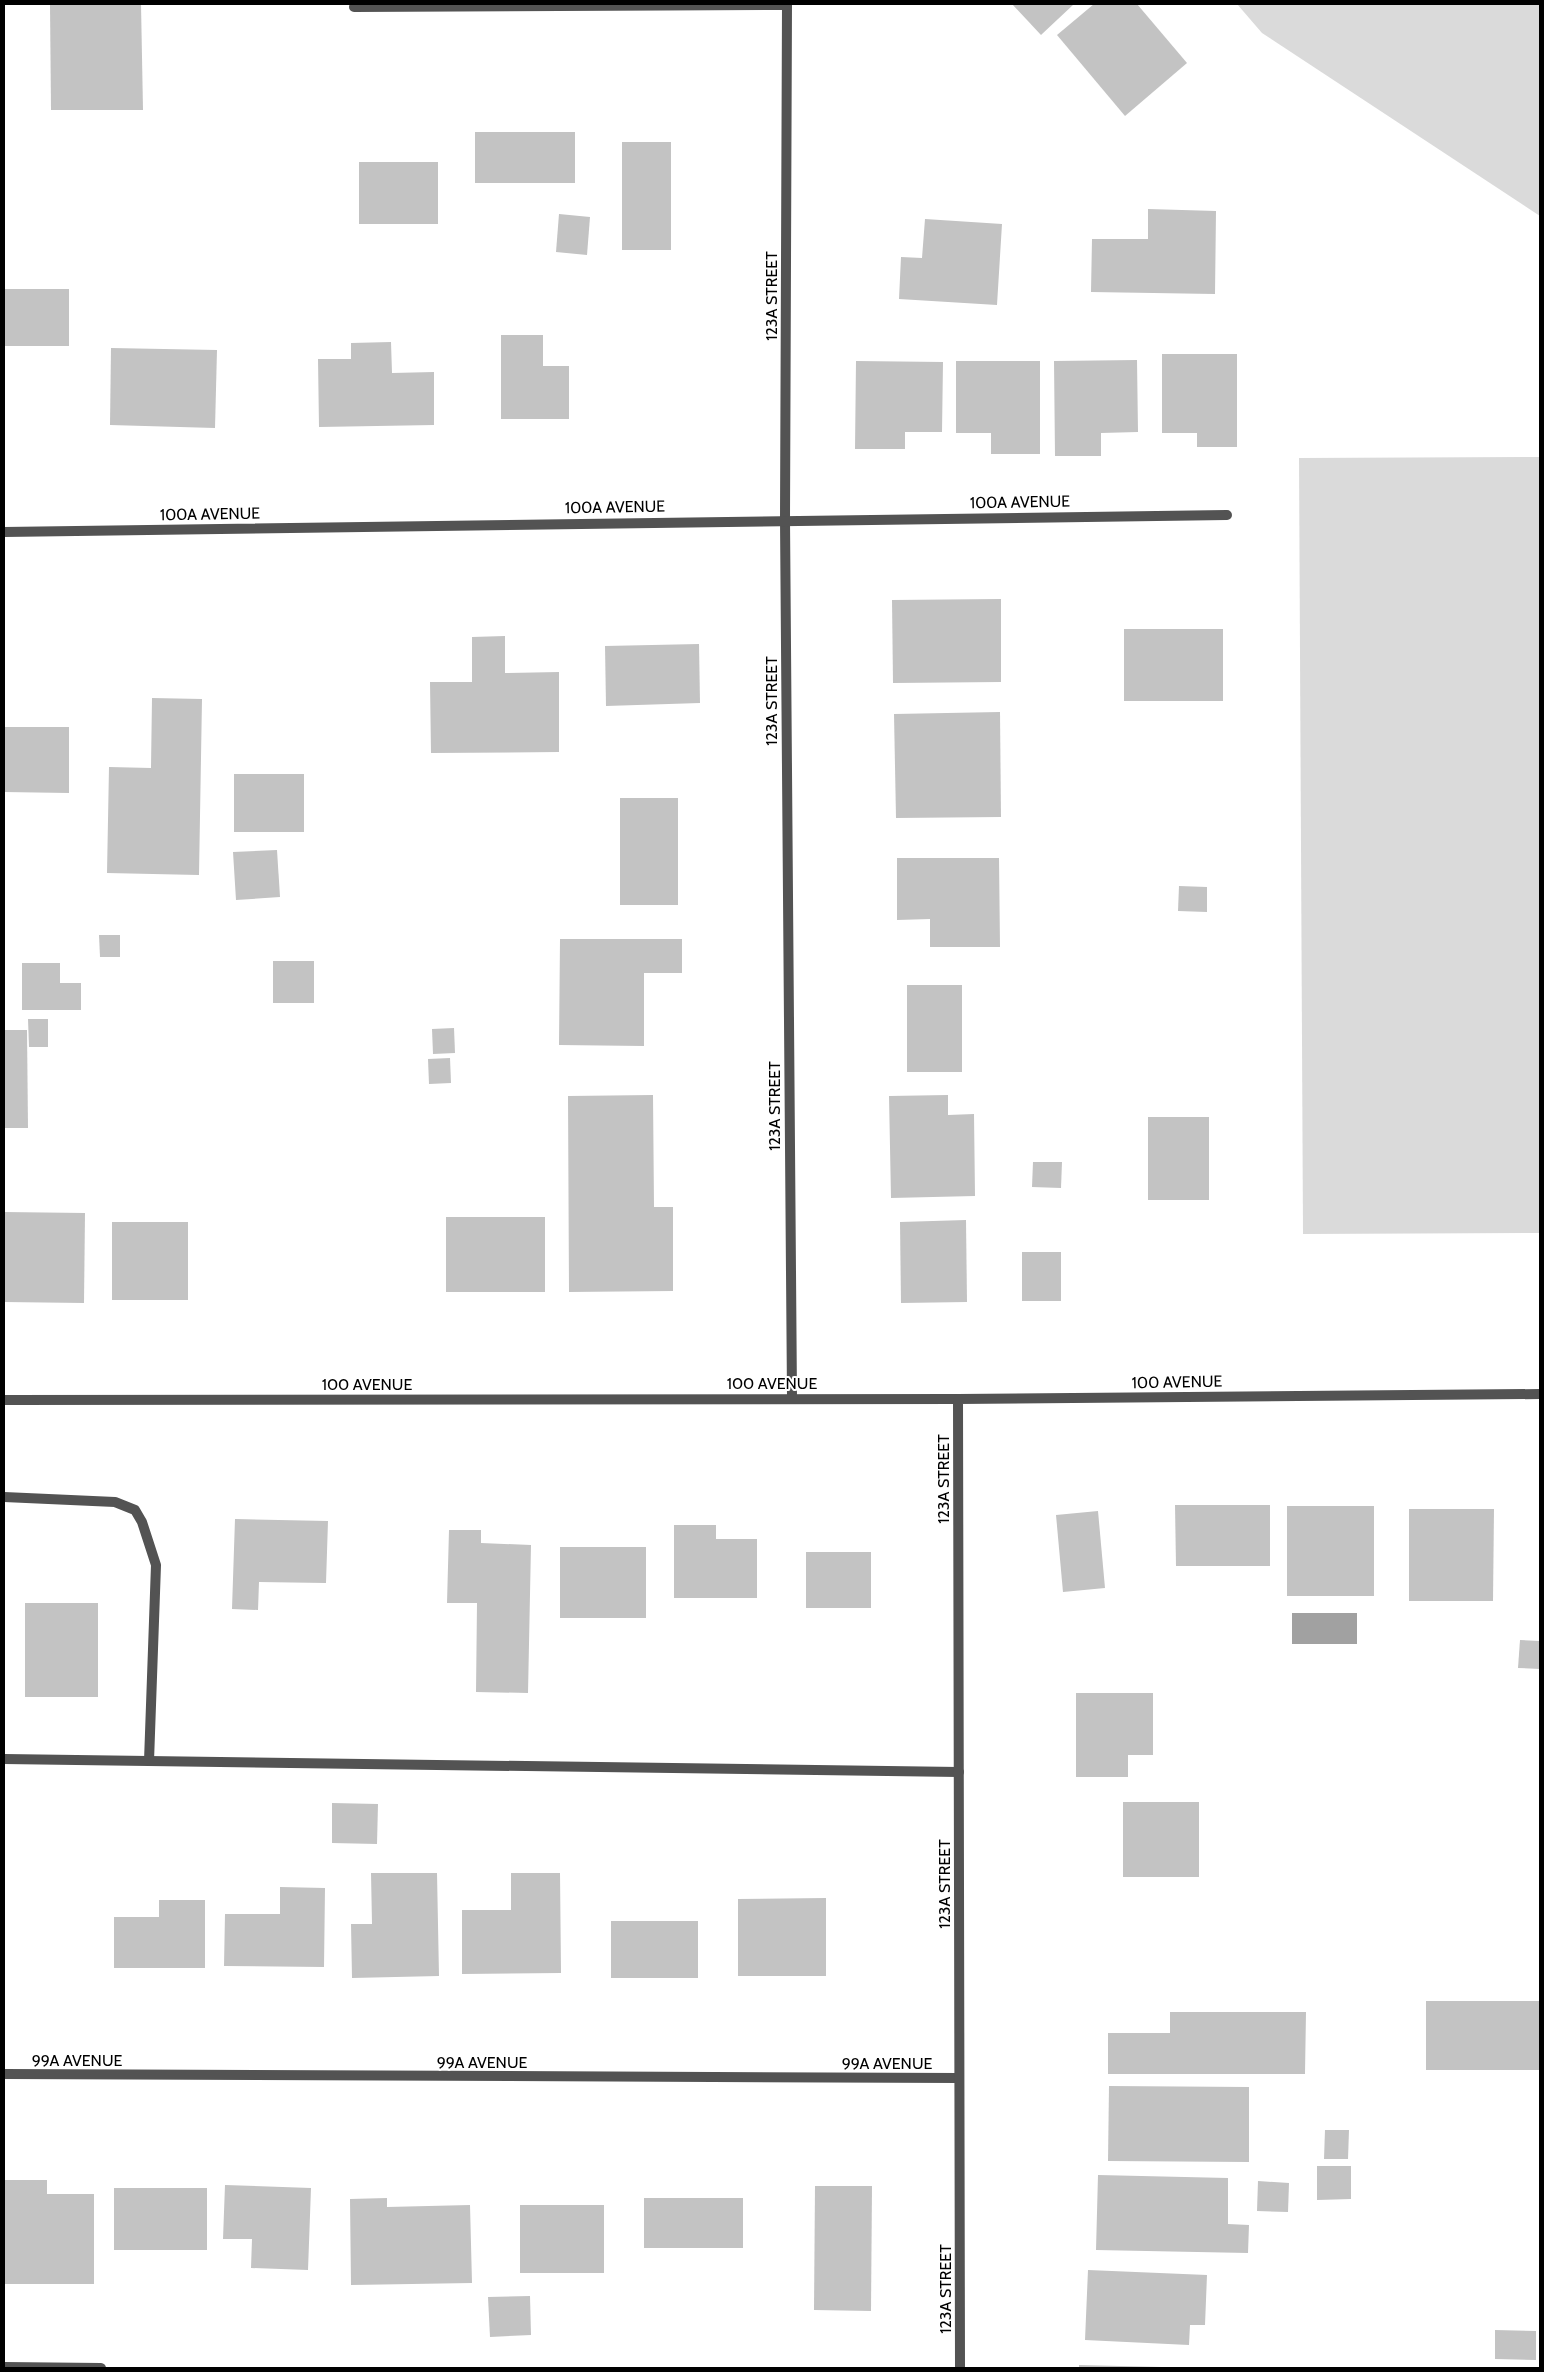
<svg xmlns="http://www.w3.org/2000/svg" width="1544" height="2372" font-family="Cabin,sans-serif">
<rect width="100%" height="100%" fill="#fff"/>
<g fill="#dadada">
<polygon points="1237,4 1540,4 1540,216 1262,33"/>
<polygon points="1540,457 1540,1233 1303,1234 1299,458"/>
</g>
<rect fill="#a1a1a1" x="1292" y="1613" width="65" height="31"/>
<g fill="#c3c3c3">
<polygon points="141,4 143,110 51,110 50,5"/>
<polygon points="1012,4 1074,4 1041,35"/>
<polygon points="1094,4 1137,4 1187,63 1125,116 1057,35"/>
<rect x="475" y="132" width="100" height="51"/>
<rect x="622" y="142" width="49" height="108"/>
<rect x="359" y="162" width="79" height="62"/>
<polygon points="1148,209 1216,211 1215,294 1091,292 1092,239 1148,239"/>
<polygon points="559,214 590,217 587,255 556,252"/>
<polygon points="925,219 1002,224 997,305 899,299 901,257 922,258"/>
<rect x="4" y="289" width="65" height="57"/>
<polygon points="501,335 543,335 543,366 569,366 569,419 501,419"/>
<polygon points="391,342 392,373 434,372 434,425 319,427 318,359 351,359 351,343"/>
<polygon points="111,348 217,350 215,428 110,425"/>
<polygon points="1162,354 1237,354 1237,447 1197,447 1197,433 1162,433"/>
<polygon points="1137,360 1138,432 1101,433 1101,456 1055,456 1054,361"/>
<polygon points="856,361 943,362 942,432 905,432 905,449 855,449"/>
<polygon points="956,361 1040,361 1040,454 991,454 991,433 956,433"/>
<polygon points="1001,599 1001,682 893,683 892,600"/>
<rect x="1124" y="629" width="99" height="72"/>
<polygon points="505,636 505,673 559,672 559,752 431,753 430,682 472,682 472,637"/>
<polygon points="699,644 700,703 606,706 605,646"/>
<polygon points="152,698 202,699 199,875 107,873 109,767 151,768"/>
<polygon points="1000,712 1001,817 896,818 894,714"/>
<polygon points="4,727 69,727 69,793 4,792"/>
<rect x="234" y="774" width="70" height="58"/>
<rect x="620" y="798" width="58" height="107"/>
<polygon points="277,850 280,897 236,900 233,852"/>
<polygon points="897,858 999,858 1000,947 930,947 930,919 897,920"/>
<polygon points="1179,886 1207,887 1207,912 1178,911"/>
<polygon points="99,935 120,935 120,957 100,957"/>
<polygon points="560,939 682,939 682,973 644,973 644,1046 559,1045"/>
<rect x="273" y="961" width="41" height="42"/>
<polygon points="22,963 60,963 60,983 81,983 81,1010 22,1010"/>
<rect x="907" y="985" width="55" height="87"/>
<polygon points="28,1019 48,1019 48,1047 29,1047"/>
<polygon points="454,1028 455,1053 433,1054 432,1029"/>
<polygon points="4,1030 27,1030 28,1128 4,1128"/>
<polygon points="450,1058 451,1083 429,1084 428,1059"/>
<polygon points="653,1095 654,1207 673,1207 673,1291 569,1292 568,1096"/>
<polygon points="948,1095 948,1115 974,1114 975,1196 891,1198 889,1096"/>
<rect x="1148" y="1117" width="61" height="83"/>
<polygon points="1033,1162 1062,1162 1061,1188 1032,1187"/>
<polygon points="4,1212 85,1213 84,1303 4,1302"/>
<rect x="446" y="1217" width="99" height="75"/>
<polygon points="966,1220 967,1302 901,1303 900,1222"/>
<rect x="112" y="1222" width="76" height="78"/>
<rect x="1022" y="1252" width="39" height="49"/>
<polygon points="1175,1505 1270,1505 1270,1566 1176,1566"/>
<rect x="1287" y="1506" width="87" height="90"/>
<polygon points="1409,1509 1494,1509 1493,1601 1409,1601"/>
<polygon points="1098,1511 1105,1588 1063,1592 1056,1515"/>
<polygon points="235,1519 328,1521 326,1583 259,1582 258,1610 232,1609"/>
<polygon points="674,1525 716,1525 716,1539 757,1539 757,1598 674,1598"/>
<polygon points="449,1530 481,1530 481,1543 531,1545 528,1693 476,1692 477,1603 447,1603"/>
<rect x="560" y="1547" width="86" height="71"/>
<rect x="806" y="1552" width="65" height="56"/>
<rect x="25" y="1603" width="73" height="94"/>
<polygon points="1520,1640 1540,1641 1540,1669 1518,1668"/>
<polygon points="1076,1693 1153,1693 1153,1755 1128,1755 1128,1777 1076,1777"/>
<rect x="1123" y="1802" width="76" height="75"/>
<polygon points="332,1803 378,1804 377,1844 332,1843"/>
<polygon points="371,1873 437,1873 439,1976 352,1978 351,1924 372,1924"/>
<polygon points="511,1873 560,1873 561,1973 462,1974 462,1910 511,1910"/>
<polygon points="280,1887 325,1888 324,1967 224,1966 225,1914 280,1914"/>
<polygon points="826,1898 826,1976 738,1976 738,1899"/>
<polygon points="159,1900 205,1900 205,1968 114,1968 114,1917 159,1917"/>
<rect x="611" y="1921" width="87" height="57"/>
<rect x="1426" y="2001" width="114" height="69"/>
<polygon points="1170,2012 1306,2012 1305,2074 1108,2074 1108,2033 1170,2033"/>
<polygon points="1109,2086 1249,2087 1249,2162 1108,2161"/>
<polygon points="1325,2130 1349,2130 1348,2159 1324,2159"/>
<polygon points="1317,2166 1351,2166 1351,2199 1317,2200"/>
<polygon points="1098,2175 1228,2178 1228,2224 1249,2225 1248,2253 1096,2250"/>
<polygon points="4,2180 47,2180 47,2194 94,2194 94,2284 4,2284"/>
<polygon points="1258,2181 1289,2183 1288,2212 1257,2211"/>
<polygon points="225,2185 311,2188 308,2270 251,2268 252,2239 223,2239"/>
<polygon points="815,2186 872,2186 871,2311 814,2310"/>
<rect x="114" y="2188" width="93" height="62"/>
<polygon points="387,2198 387,2207 470,2205 472,2283 351,2285 350,2199"/>
<rect x="644" y="2198" width="99" height="50"/>
<rect x="520" y="2205" width="84" height="68"/>
<polygon points="1088,2270 1207,2275 1205,2325 1190,2325 1189,2345 1085,2340"/>
<polygon points="530,2296 531,2335 490,2337 488,2297"/>
<polygon points="1495,2330 1536,2331 1536,2360 1495,2359"/>
<polygon points="1079,2365 1162,2367 1162,2368 1079,2368"/>
</g>
<g fill="none" stroke-linecap="round" stroke-linejoin="round">
<g stroke="#535353" stroke-width="10">
<polyline points="4,1497 115,1502 135,1510 142,1522 156,1565 149,1761"/>
<polyline points="4,1759 959,1772"/>
<polyline points="4,2367 101,2368"/>
</g>
<g stroke="#535353" stroke-width="10">
<polyline points="787,4 785,520 792,1397"/>
<polyline points="354,7 787,5"/>
<polyline points="4,532 1227,515"/>
<polyline points="4,1400 958,1399"/>
<polyline points="4,2074 959,2078"/>
</g>
<polyline stroke="#535353" stroke-width="10" points="960,2368 958,1399 1540,1394"/>
</g>
<g text-anchor="middle" dominant-baseline="central" stroke-width="4" stroke-linejoin="round" paint-order="stroke">
<g font-size="16" fill="#000" stroke="#fff">
<text transform="translate(771 296) rotate(-90)">123A STREET</text>
<text transform="translate(1020 502) rotate(-1)">100A AVENUE</text>
<text transform="translate(615 507) rotate(-1)">100A AVENUE</text>
<text transform="translate(210 514) rotate(-1)">100A AVENUE</text>
<text transform="translate(771 701) rotate(-90)">123A STREET</text>
<text transform="translate(774 1106) rotate(-90)">123A STREET</text>
<text transform="translate(1177 1382) rotate(-1)">100 AVENUE</text>
<text x="772" y="1383">100 AVENUE</text>
<text x="367" y="1384">100 AVENUE</text>
<text transform="translate(943 1479) rotate(-90)">123A STREET</text>
<text transform="translate(944 1884) rotate(-90)">123A STREET</text>
<text x="77" y="2060">99A AVENUE</text>
<text x="482" y="2062">99A AVENUE</text>
<text x="887" y="2063">99A AVENUE</text>
<text transform="translate(945 2289) rotate(-90)">123A STREET</text>
</g>
</g>
<rect width="1544" height="2372" fill="none" stroke="#000000" stroke-width="10"/>
</svg>
